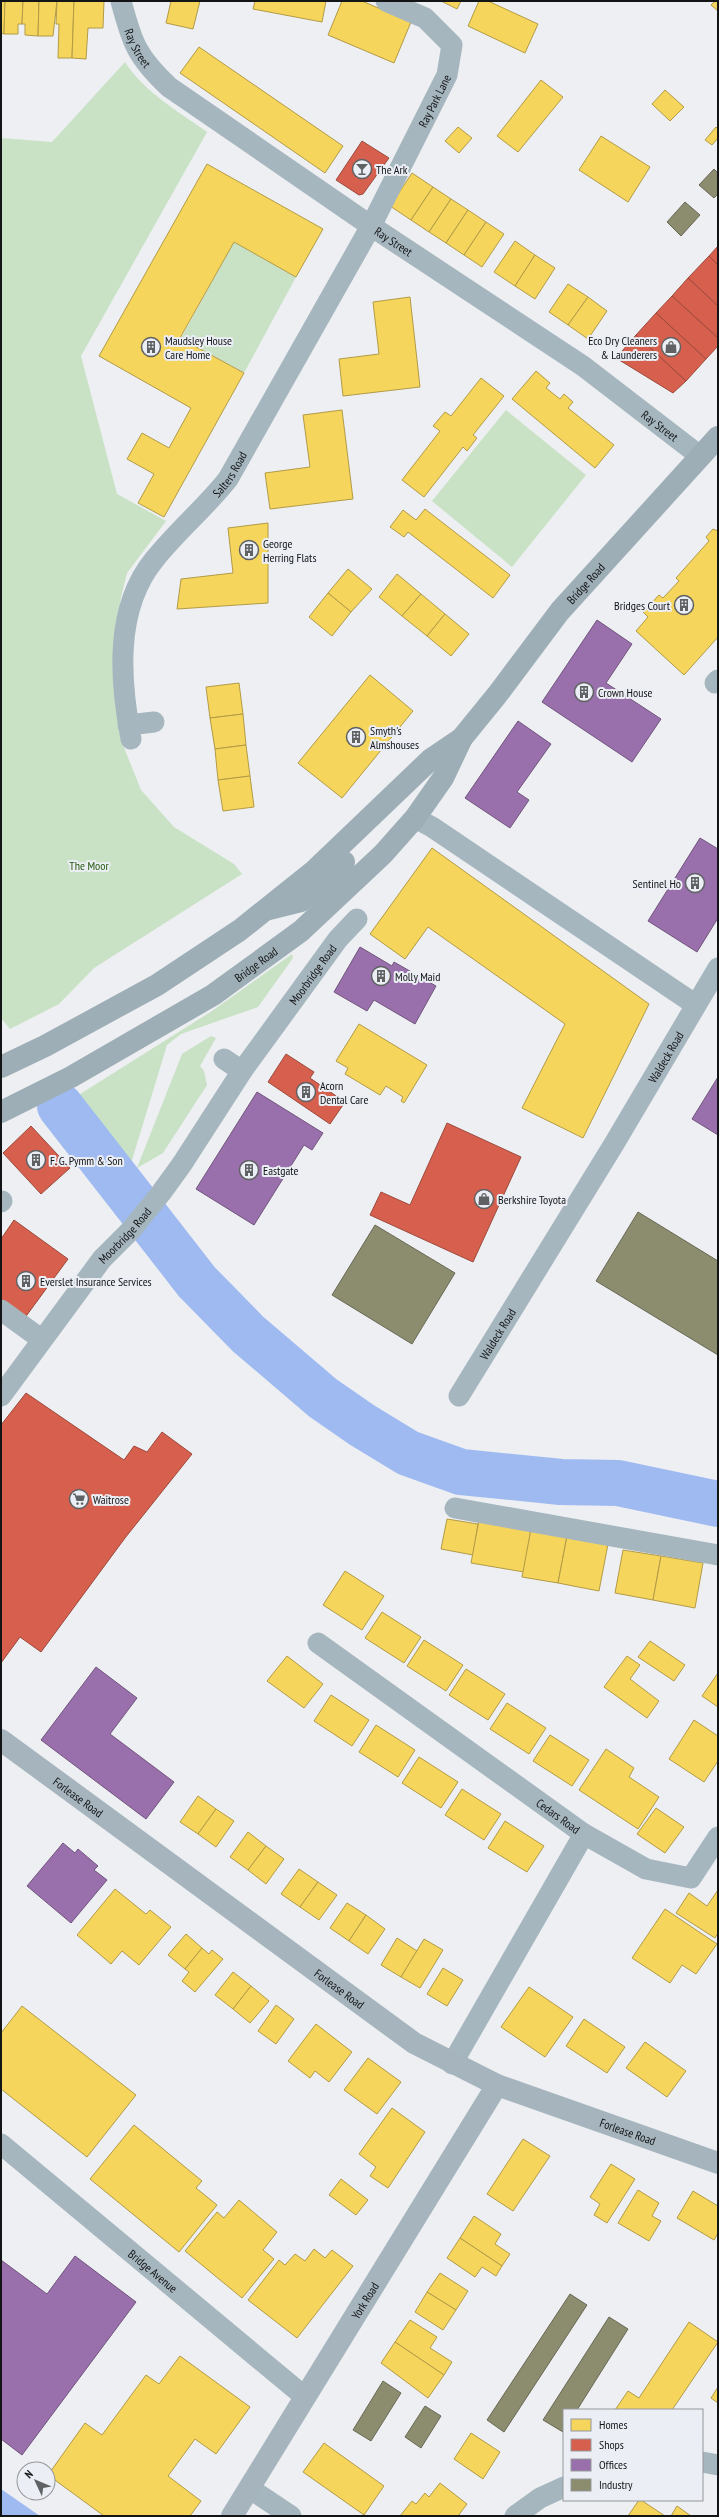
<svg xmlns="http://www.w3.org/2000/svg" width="719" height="2517" font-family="'PT Sans Narrow',sans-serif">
<rect width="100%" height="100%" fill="#edeff2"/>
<g fill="#c9e2c5">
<path d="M 125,62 C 145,93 178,111 207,132 L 81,356 L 117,494 L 166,521 L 127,573 L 121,597 L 114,657 L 121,740 L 141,790 L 174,827 L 234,864 L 242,874 L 94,968 L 59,1004 L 10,1029 L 1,1018 L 1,138 L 52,142 Z"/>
<polygon points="234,242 296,277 244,373 181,338"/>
<polygon points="506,410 586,475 512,567 432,501"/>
<polygon points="292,954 293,958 258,1007 181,1034 167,1045 129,1170 120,1182 58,1108 212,1011"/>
<polygon points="211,1036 216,1038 200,1066 204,1071 207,1085 163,1153 137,1168 182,1054"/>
</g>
<polygon fill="#9fbaf1" points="1,2489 40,2516 1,2516"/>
<g fill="#f6d55c" stroke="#b29b47">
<polygon points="1,1 5,1 4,34 1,33"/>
<polygon points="5,1 23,1 22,24 18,24 18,34 4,34"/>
<polygon points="23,1 39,1 38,36 25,35 25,24 22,24"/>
<polygon points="39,1 57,1 53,36 38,36"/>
<polygon points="57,1 74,1 72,58 58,58 59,24 56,24"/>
<polygon points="74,1 104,1 103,28 88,28 86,59 72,58"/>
<polygon points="171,1 200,1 193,29 166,23"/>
<polygon points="255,1 326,1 322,22 253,9"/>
<polygon points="342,1 362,1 411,22 394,63 328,35"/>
<polygon points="441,1 461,1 457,9"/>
<polygon points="479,1 488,1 538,24 525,53 468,26"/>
<polygon points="715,1 718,1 718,11 711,5"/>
<polygon points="199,47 343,146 325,173 180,73"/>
<polygon points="541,80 563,97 518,152 497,136"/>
<polygon points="665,90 684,107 670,121 652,104"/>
<polygon points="458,127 472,138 459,153 445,141"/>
<polygon points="716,127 718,129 718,138 712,145 705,140"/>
<polygon points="601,136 650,167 628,202 579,170"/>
<polygon points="207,164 323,229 296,277 234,242 180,338 244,373 164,517 138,503 154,474 127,459 142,433 169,448 191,408 99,356"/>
<polygon points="412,173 433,187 411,220 390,206"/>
<polygon points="433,187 451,199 429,232 411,220"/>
<polygon points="451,199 468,210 446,243 429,232"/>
<polygon points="468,210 486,222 464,255 446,243"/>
<polygon points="486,222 504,234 482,267 464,255"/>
<polygon points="515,241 535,255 515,286 494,272"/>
<polygon points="535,255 555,268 535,299 515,286"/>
<polygon points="568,284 588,297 568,325 549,312"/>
<polygon points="410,297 420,387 343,396 339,359 379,354 373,302"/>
<polygon points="588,297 607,311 588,339 568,325"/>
<polygon points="536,371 550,383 546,388 560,399 564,394 573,402 568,408 614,445 595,468 512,399"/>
<polygon points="481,378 504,396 473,435 477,438 467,451 463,447 424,497 402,480 440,431 433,426 445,412 451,416"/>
<polygon points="342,410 353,499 270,509 265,473 310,467 303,415"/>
<polygon points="425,509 510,575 493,598 408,532 404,537 390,527 403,510 416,520"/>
<polygon points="268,523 268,603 177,609 181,579 233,573 228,528"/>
<polygon points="713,529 718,531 718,637 684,675 636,631 648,617 643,612 659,595 663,598 679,581 676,578 709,541 706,537"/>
<polygon points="348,569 372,589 351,612 328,593"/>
<polygon points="397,574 421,594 402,616 379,597"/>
<polygon points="328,593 351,612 332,636 309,617"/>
<polygon points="421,594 445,614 427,636 402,616"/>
<polygon points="445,614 469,634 451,656 427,636"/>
<polygon points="370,675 413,711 342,798 298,763"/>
<polygon points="239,683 243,714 210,718 206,687"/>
<polygon points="243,714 246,745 215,749 210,718"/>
<polygon points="246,745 250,776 218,780 215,749"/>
<polygon points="250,776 254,807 223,811 218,780"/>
<polygon points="432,848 649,1004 583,1138 522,1108 565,1024 428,927 405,959 370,934"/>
<polygon points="359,1024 427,1065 404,1103 401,1101 403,1097 386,1086 380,1095 345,1074 348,1068 336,1061"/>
<polygon points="447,1519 478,1524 473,1555 441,1549"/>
<polygon points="479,1520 531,1529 524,1572 471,1563"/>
<polygon points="531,1529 567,1536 558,1583 522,1577"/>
<polygon points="567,1536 608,1544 599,1591 558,1583"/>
<polygon points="623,1550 661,1556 653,1600 615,1593"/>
<polygon points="661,1556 703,1563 695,1608 653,1600"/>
<polygon points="345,1571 384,1596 362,1630 323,1605"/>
<polygon points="3,1598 33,1619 1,1661 1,1601"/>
<polygon points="382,1612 421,1637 404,1663 365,1638"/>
<polygon points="424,1640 463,1665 446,1691 407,1666"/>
<polygon points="650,1641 685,1665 674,1681 638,1657"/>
<polygon points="287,1656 323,1684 304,1708 267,1681"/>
<polygon points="627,1656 640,1665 630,1679 659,1701 647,1718 604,1687"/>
<polygon points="466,1669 505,1694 488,1720 449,1695"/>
<polygon points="718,1673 718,1707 702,1696"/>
<polygon points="331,1695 369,1720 352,1746 314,1721"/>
<polygon points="507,1703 546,1728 529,1754 490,1729"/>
<polygon points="694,1720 718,1736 718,1761 704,1782 669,1759"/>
<polygon points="376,1725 415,1750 398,1777 359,1752"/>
<polygon points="550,1735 589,1760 572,1786 533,1761"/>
<polygon points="606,1749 634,1768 629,1777 659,1797 638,1829 579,1790"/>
<polygon points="419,1757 458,1782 441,1808 402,1783"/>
<polygon points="462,1789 501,1814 484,1840 445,1815"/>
<polygon points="198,1796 216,1809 198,1834 180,1822"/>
<polygon points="656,1808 684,1827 665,1853 637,1834"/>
<polygon points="216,1809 234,1821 216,1847 198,1834"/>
<polygon points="505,1821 544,1846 527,1872 488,1848"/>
<polygon points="248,1832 266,1846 248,1870 230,1857"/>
<polygon points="266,1846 284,1859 266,1884 248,1870"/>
<polygon points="299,1869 318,1882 300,1907 281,1894"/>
<polygon points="318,1882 337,1895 319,1920 300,1907"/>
<polygon points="115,1889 146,1914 150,1910 171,1927 139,1965 122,1951 111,1964 77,1935"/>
<polygon points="718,1890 718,1933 715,1938 676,1913 689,1893 707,1906"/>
<polygon points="347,1903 366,1915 349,1941 330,1928"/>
<polygon points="665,1909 717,1944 696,1974 682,1965 670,1983 632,1958"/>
<polygon points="366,1915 385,1929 368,1954 349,1941"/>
<polygon points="186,1934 202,1948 185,1969 168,1955"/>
<polygon points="397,1938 417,1951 401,1977 381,1965"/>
<polygon points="424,1939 443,1950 420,1988 401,1977"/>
<polygon points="202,1948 209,1954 212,1950 223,1959 195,1992 182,1981 189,1972 185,1969"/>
<polygon points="443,1968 463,1980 447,2006 427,1994"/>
<polygon points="233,1972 251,1986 233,2009 215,1995"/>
<polygon points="251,1986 269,2001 250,2023 233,2009"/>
<polygon points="529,1987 573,2017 545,2057 501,2027"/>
<polygon points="276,2005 294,2019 276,2044 258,2031"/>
<polygon points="22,2006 136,2095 87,2157 1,2089 1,2033"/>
<polygon points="584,2019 625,2047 607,2073 566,2046"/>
<polygon points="316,2024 352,2052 329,2082 315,2071 310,2078 288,2061"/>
<polygon points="645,2042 686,2071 667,2097 626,2068"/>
<polygon points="368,2058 401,2082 377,2114 344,2090"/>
<polygon points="392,2108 425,2132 388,2188 370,2176 376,2167 359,2154"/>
<polygon points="134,2125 202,2181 196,2188 217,2205 179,2252 90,2179"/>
<polygon points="523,2139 550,2156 513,2211 487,2194"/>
<polygon points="611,2164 635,2179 607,2223 594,2215 600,2204 590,2197"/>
<polygon points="341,2179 368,2200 356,2215 329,2195"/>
<polygon points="638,2190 659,2203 652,2216 661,2221 649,2241 618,2223"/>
<polygon points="693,2191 718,2206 718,2233 714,2240 677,2218"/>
<polygon points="239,2200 277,2232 263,2250 274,2259 242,2298 185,2251 217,2212 224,2218"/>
<polygon points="474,2216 501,2234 495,2244 510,2254 502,2266 460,2238"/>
<polygon points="460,2238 502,2266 496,2276 482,2267 475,2277 447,2258"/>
<polygon points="314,2249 325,2258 332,2250 353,2266 297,2338 248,2300 279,2260 285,2265 295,2254 305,2261"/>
<polygon points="440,2273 468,2291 456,2310 427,2292"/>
<polygon points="427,2292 456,2310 443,2330 415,2312"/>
<polygon points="410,2320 437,2337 430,2348 452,2362 444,2375 395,2342"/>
<polygon points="689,2322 718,2342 672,2410 615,2410 628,2391 639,2398"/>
<polygon points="395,2342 444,2375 428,2398 381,2363"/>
<polygon points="180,2356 250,2407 216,2454 195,2439 168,2476 201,2501 190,2516 104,2516 48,2475 85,2423 102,2435 146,2375 159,2384"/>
<polygon points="718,2387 718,2403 711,2398"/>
<polygon points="471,2433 500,2452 483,2479 454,2459"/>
<polygon points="324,2443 384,2486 364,2515 303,2472"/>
<polygon points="440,2483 467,2504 458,2516 400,2516 412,2501 416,2504 425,2493 429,2497"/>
<polygon points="639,2500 641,2500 665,2516 628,2516"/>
<polygon points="677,2506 691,2516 671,2516"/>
</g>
<g fill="#d6604d" stroke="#9c493c">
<polygon points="362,141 389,158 363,194 359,195 336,180"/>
<polygon points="718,246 718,265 709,256"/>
<polygon points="709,256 718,265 718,306 688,278"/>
<polygon points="688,278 718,306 718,338 672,296"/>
<polygon points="672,296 718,338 718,346 706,359 656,313"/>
<polygon points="656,313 706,359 686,381 636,335"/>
<polygon points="636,335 686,381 673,393 616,358"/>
<polygon points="286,1054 314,1072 310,1078 345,1102 330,1124 268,1082"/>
<polygon points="447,1123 521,1157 473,1262 370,1215 381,1192 410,1205"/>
<polygon points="31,1126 70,1168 41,1194 3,1153"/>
<polygon points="14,1220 68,1259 24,1319 1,1302 1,1239"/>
<polygon points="26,1393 124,1460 134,1446 147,1452 162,1432 192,1454 125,1538 41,1652 20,1637 1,1663 1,1425"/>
</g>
<g fill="#9970ab" stroke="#71547e">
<polygon points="597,620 632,644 606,683 661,719 632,762 542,702"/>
<polygon points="518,721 551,744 517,792 529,800 510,828 465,798"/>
<polygon points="700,838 718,849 718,918 697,952 648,921"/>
<polygon points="360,947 392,966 394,962 436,986 415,1024 374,1000 367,1011 334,992"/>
<polygon points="718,1077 718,1135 692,1119"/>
<polygon points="257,1092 323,1133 312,1150 304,1145 254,1225 196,1189"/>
<polygon points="96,1667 137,1698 110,1734 174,1782 146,1819 41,1740"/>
<polygon points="63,1843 75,1853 78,1849 98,1866 94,1870 107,1880 71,1923 27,1886"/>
<polygon points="75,2256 136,2302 22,2455 1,2439 1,2260 47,2294"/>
</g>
<g fill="#8c8c6e" stroke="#686854">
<polygon points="714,169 718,173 718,194 714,198 699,185"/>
<polygon points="685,202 700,215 681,236 667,222"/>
<polygon points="638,1212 718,1261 718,1355 596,1281"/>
<polygon points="375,1225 455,1273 412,1344 332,1295"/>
<polygon points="570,2294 587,2305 504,2432 487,2420"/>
<polygon points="609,2317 628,2329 577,2410 564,2410 563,2432 543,2420"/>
<polygon points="383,2381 401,2393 371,2441 353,2430"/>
<polygon points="425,2406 441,2416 421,2448 405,2437"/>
</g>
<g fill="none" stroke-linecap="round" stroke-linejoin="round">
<polyline stroke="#9fbaf1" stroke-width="46" points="60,1106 197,1282 248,1334 323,1398 362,1425 408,1453 461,1472 561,1482 618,1483 718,1504"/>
<g stroke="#a6b6bf" stroke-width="21">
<path id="s1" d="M 121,1 C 132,43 137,57 169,87 L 371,226 L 583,366 L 700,456"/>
<polyline points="715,683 718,680"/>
<polyline points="128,725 154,722"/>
<path id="s2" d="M 131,739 C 120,681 114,609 154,560 C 177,531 205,508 228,479 L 371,226 L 447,75 L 452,45 L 425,18 L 386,1"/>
<polyline points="415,818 432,827 696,1005"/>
<polyline points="224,1059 242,1071"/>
<polyline points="1,1202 2,1201"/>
<polyline points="1,1310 41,1339"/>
<path id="s3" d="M 1,1396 L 102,1259 L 131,1230 L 161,1193 L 182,1164 L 242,1071 L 338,939 L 357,919"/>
<path id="s4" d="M 459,1396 L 614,1144 L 718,968"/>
<polyline points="455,1508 718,1555"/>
<path id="s5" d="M 318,1643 L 584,1834 L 452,2064"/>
<polyline points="584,1834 646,1869 691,1878 718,1837"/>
<path id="s6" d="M 1,2144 L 305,2397"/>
<polyline points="702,2462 718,2465"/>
<polyline points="249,2488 291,2516"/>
<polyline points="515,2516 540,2498 564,2487"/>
</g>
<g stroke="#a5b4bd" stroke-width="22">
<path id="s7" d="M 1,1740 L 414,2043 L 497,2085 L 718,2163"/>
<path id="s8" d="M 232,2516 L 497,2085"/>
</g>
<g stroke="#9eaeb6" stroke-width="22">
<polyline points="269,909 301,901 344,862"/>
<path id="s9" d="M 1,1067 L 45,1046 L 157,985 L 240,930 L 315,870 L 431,759 L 462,738 L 497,695 L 560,611 L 718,437"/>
<path id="s10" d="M 1,1112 L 71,1077 L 213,995 L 301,931 L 383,854 L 415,818 L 443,778 L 462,738"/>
</g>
</g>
<defs>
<g id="bar-ring" transform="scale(1)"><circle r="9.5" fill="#ebeef4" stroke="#5f6163" stroke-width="1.5"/><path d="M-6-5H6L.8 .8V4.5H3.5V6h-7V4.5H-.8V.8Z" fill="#5f6163"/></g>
<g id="building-ring" transform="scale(1)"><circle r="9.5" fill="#ebeef4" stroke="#5f6163" stroke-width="1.5"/><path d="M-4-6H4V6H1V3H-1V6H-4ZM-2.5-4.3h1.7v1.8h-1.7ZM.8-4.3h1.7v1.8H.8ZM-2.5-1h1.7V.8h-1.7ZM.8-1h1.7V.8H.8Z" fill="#5f6163"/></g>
<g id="shop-ring" transform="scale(1)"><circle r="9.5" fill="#ebeef4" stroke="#5f6163" stroke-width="1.5"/><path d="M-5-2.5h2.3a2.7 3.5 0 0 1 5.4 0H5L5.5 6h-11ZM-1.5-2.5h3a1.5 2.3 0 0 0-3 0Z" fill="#5f6163"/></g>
<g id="supermarket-ring" transform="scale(1)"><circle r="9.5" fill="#ebeef4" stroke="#5f6163" stroke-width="1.5"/><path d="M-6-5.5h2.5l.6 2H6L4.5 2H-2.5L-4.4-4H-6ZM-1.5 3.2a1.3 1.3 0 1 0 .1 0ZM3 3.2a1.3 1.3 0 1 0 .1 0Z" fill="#5f6163"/></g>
</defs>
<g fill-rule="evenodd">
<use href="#bar-ring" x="362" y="169"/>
<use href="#building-ring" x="151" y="347"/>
<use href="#shop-ring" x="671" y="347"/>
<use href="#building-ring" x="249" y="550"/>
<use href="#building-ring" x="684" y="605"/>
<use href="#building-ring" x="584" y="692"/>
<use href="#building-ring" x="356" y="737"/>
<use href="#building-ring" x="695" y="883"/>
<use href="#building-ring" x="381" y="976"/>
<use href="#building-ring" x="306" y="1092"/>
<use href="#building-ring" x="36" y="1160"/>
<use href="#building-ring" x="249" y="1170"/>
<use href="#shop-ring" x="484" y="1199"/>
<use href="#building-ring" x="26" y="1281"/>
<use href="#supermarket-ring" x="79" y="1499"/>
</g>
<g text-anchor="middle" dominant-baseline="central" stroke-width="4" stroke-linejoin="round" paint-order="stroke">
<g font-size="12" fill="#131416" stroke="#ebeef4">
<text stroke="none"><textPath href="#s1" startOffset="50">Ray Street</textPath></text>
<text stroke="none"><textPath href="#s2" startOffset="727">Ray Park Lane</textPath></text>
<text stroke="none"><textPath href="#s1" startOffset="373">Ray Street</textPath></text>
<text stroke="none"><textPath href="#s1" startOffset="697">Ray Street</textPath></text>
<text stroke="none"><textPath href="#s2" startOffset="301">Salters Road</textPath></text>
<text stroke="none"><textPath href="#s9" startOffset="768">Bridge Road</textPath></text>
<text stroke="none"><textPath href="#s10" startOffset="295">Bridge Road</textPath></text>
<text stroke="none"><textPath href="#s3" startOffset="525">Moorbridge Road</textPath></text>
<text stroke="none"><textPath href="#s4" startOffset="397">Waldeck Road</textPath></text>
<text stroke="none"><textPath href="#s3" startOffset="203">Moorbridge Road</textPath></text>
<text stroke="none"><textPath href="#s4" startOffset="73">Waldeck Road</textPath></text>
<text stroke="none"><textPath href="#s7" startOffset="96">Forlease Road</textPath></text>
<text stroke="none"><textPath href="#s5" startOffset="296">Cedars Road</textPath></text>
<text stroke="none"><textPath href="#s7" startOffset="420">Forlease Road</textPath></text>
<text stroke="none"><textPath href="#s7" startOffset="744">Forlease Road</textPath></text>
<text stroke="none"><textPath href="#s6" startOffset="198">Bridge Avenue</textPath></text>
<text stroke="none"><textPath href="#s8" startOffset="253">York Road</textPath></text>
</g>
<g font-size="12" fill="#131416" stroke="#ebeef4" text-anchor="start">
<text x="376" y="169">The Ark</text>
<text x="165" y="340">Maudsley House<tspan x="165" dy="14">Care Home</tspan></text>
<text x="657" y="340" text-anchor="end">Eco Dry Cleaners<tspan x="657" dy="14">&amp; Launderers</tspan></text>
<text x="263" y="543">George<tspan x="263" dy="14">Herring Flats</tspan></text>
<text x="670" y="605" text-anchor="end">Bridges Court</text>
<text x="598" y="692">Crown House</text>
<text x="370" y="730">Smyth's<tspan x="370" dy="14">Almshouses</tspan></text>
<text x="681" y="883" text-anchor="end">Sentinel Ho</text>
<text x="395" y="976">Molly Maid</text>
<text x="320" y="1085">Acorn<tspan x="320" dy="14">Dental Care</tspan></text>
<text x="50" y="1160">F. G. Pymm &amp; Son</text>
<text x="263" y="1170">Eastgate</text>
<text x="498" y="1199">Berkshire Toyota</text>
<text x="40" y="1281">Everslet Insurance Services</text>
<text x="93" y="1499">Waitrose</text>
</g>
<g font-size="12" fill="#21580a" stroke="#ebeef4">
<text x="89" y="865">The Moor</text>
</g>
</g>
<rect width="719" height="2517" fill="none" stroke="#131416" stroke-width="4"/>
<rect x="563" y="2409" width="140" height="92" fill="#ebeef4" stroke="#95979b"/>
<rect x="571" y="2419" width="20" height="12" fill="#f6d55c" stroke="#95979b"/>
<text x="599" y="2429" font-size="12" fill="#131416">Homes</text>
<rect x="571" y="2439" width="20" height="12" fill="#d6604d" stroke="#95979b"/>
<text x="599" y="2449" font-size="12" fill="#131416">Shops</text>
<rect x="571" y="2459" width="20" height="12" fill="#9970ab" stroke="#95979b"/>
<text x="599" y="2469" font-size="12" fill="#131416">Offices</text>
<rect x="571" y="2479" width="20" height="12" fill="#8c8c6e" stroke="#95979b"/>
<text x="599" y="2489" font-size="12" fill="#131416">Industry</text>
<g transform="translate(36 2481) rotate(314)"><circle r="19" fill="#ebeef4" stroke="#95979b"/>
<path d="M0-3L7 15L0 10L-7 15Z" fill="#5f6163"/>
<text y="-6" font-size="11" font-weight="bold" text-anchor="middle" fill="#131416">N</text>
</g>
</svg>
